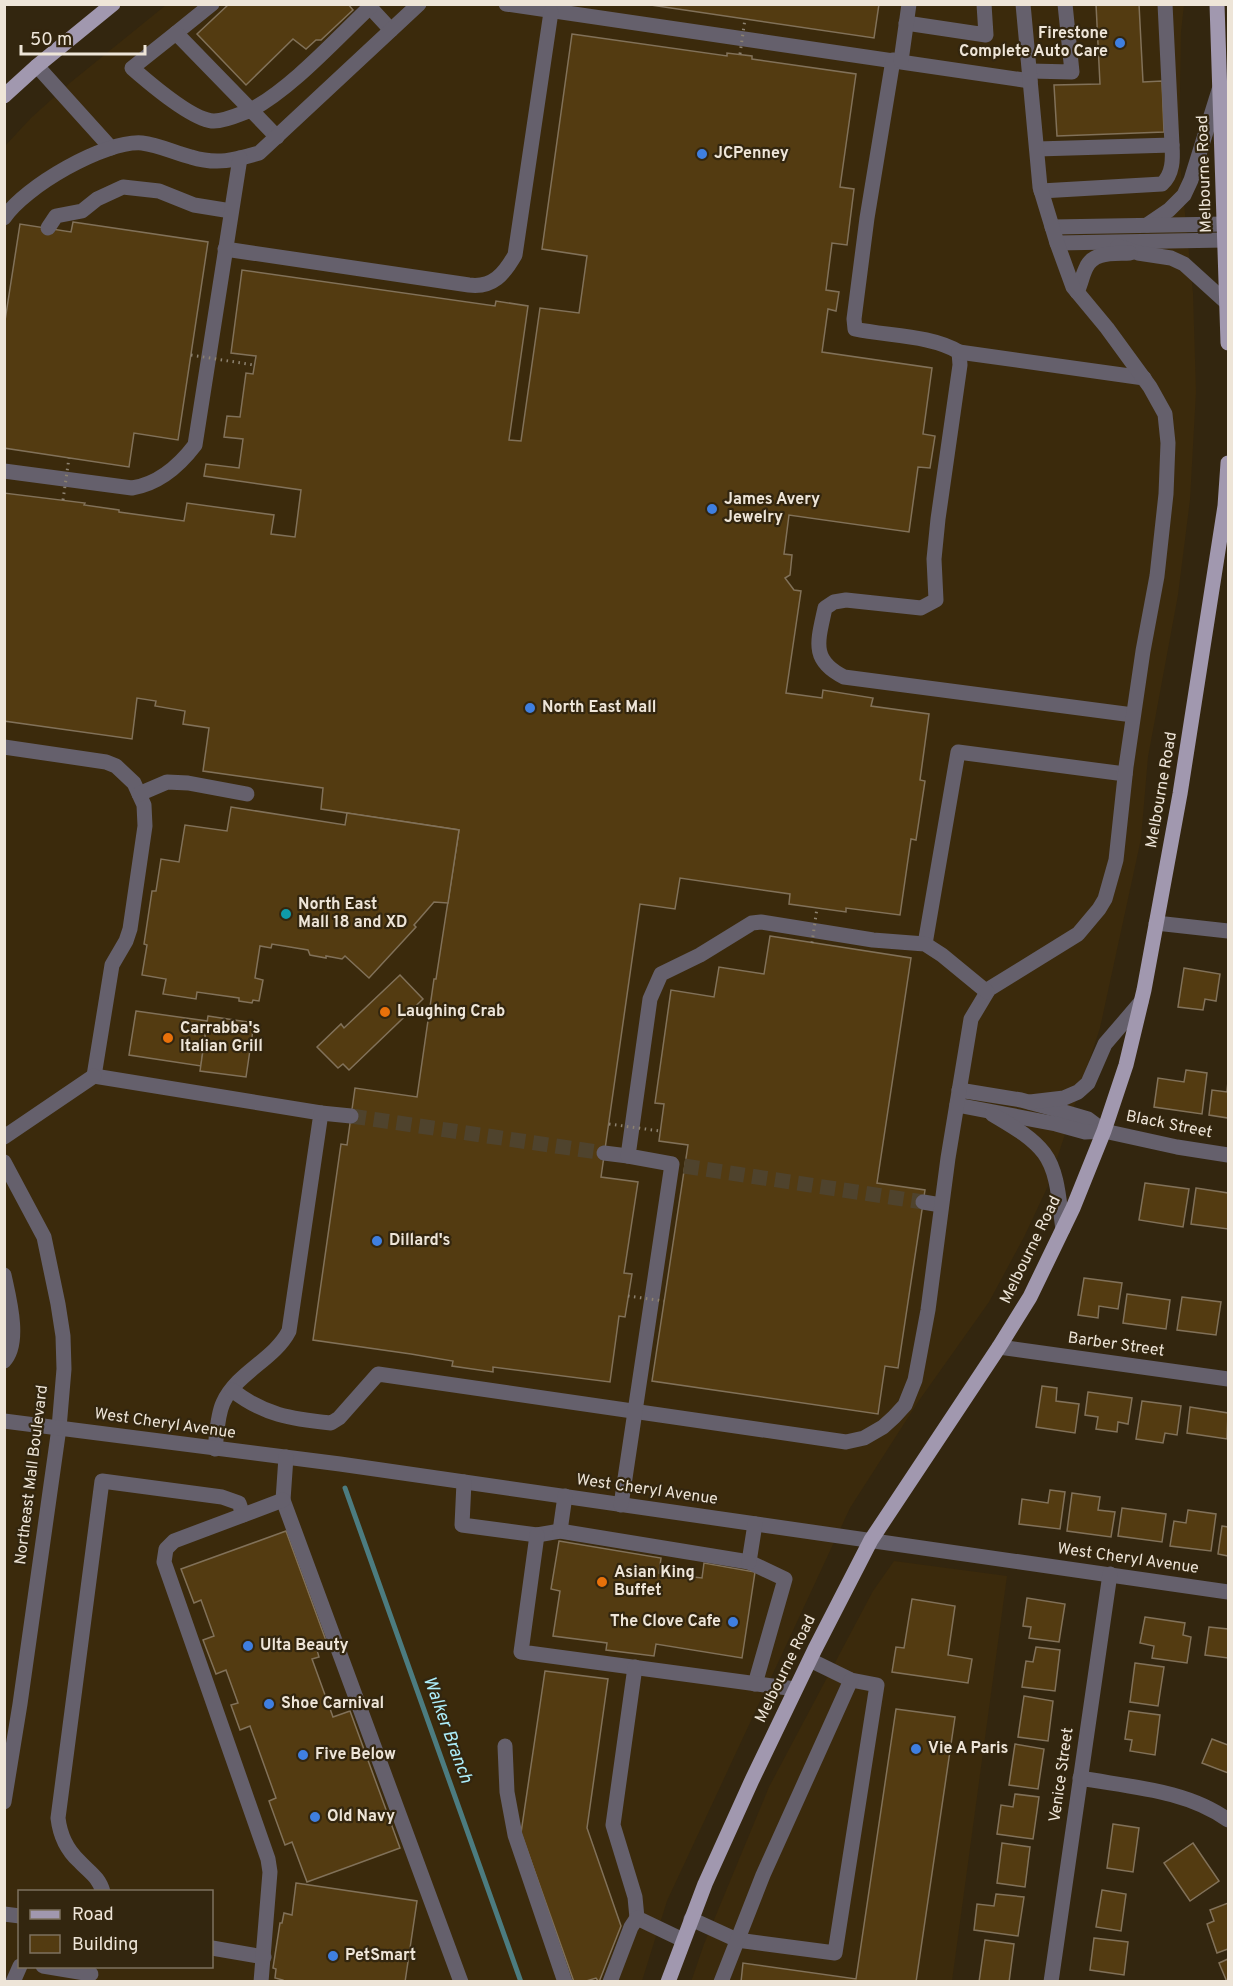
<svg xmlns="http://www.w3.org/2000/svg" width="1233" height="1986" font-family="Overpass,sans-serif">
<rect width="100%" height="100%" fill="#33260f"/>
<g fill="#3b2a0c" fill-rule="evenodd">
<path d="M 166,5 L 1184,5 L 1181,32 L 1179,153 L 1193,293 L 1196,392 L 1190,500 L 1178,595 L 1148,757 L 1141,839 L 1100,1028 L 1048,1186 L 1024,1237 L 989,1302 L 918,1402 L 850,1508 L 667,1901 L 642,1981 L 5,1981 L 4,147 L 31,118 L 71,82 ZM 20,1892 L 212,1892 L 212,1966 L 20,1966 Z"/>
<polygon points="894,1561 1007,1576 952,1981 691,1982 704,1944 769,1787 873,1591"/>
</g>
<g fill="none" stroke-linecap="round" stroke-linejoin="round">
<polyline stroke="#4c7c80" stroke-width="5" points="345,1488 521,1982"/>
</g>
<g fill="#533b11" stroke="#817159" stroke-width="1.5">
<polygon points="229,4 348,4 353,10 321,40 316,40 306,49 293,39 246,85 197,34"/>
<polygon points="644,4 879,4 874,38"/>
<polygon points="1096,4 1139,4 1143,82 1162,81 1164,132 1057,136 1054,85 1100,84"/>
<polygon points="572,34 727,56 727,53 752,56 752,59 856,74 840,187 854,189 847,245 832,243 826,290 839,292 836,311 828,309 822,352 932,368 923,434 935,436 930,468 918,467 909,532 789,515 784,554 792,555 790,575 785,578 794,590 801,591 786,693 822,698 823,690 873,698 871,706 929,714 920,780 925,781 916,840 911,839 900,915 846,908 846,912 789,904 790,894 680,878 675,909 640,904 601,1177 638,1182 624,1273 632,1274 625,1317 619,1316 610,1382 493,1367 493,1372 452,1366 453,1361 411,1354 313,1340 341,1144 347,1145 355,1088 417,1097 434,979 436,979 459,830 321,809 323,788 203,771 209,728 183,724 185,711 155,706 156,701 137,698 132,739 4,721 4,493 85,503 84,505 119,510 119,512 184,521 187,503 274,515 271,534 295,537 301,490 204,476 206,464 239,468 243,439 224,437 227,416 240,417 246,373 253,374 256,356 231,353 242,270 495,306 496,301 528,306 509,440 521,441 540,308 579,313 587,256 542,249"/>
<polygon points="73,222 208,242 178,440 134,433 129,467 4,448 4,327 20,224 71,232"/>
<polygon points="231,807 345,825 347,813 459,830 448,903 434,902 414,925 416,927 369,978 345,956 342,959 326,956 326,958 310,955 308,950 272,944 271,948 260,946 255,978 263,980 259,1001 253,1000 252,1003 239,1001 239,998 197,992 196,999 163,994 166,979 142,975 147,945 144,944 152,891 156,891 161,859 179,862 185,825 227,831"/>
<polygon points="770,936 911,958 877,1183 925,1190 898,1368 885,1366 878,1414 652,1381 688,1145 659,1141 664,1104 655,1103 671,990 714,997 719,967 764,974"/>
<polygon points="1184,968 1220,974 1216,1001 1205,999 1203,1010 1178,1007"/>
<polygon points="400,975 423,999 349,1070 343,1064 338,1068 317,1047 341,1024 344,1028"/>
<polygon points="136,1011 207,1021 201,1066 129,1055"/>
<polygon points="208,1016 254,1023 246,1077 200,1071"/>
<polygon points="1186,1070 1207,1073 1202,1114 1154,1107 1158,1078 1184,1082"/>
<polygon points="1228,1081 1228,1118 1209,1115 1212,1090 1227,1092"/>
<polygon points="1145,1183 1189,1189 1183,1227 1139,1220"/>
<polygon points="1196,1188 1228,1193 1228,1229 1191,1224"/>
<polygon points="1084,1278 1122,1283 1118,1309 1099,1306 1098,1318 1078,1315"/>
<polygon points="1127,1294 1170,1300 1166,1329 1123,1323"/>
<polygon points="1182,1297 1221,1302 1216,1335 1177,1330"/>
<polygon points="1042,1386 1057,1388 1056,1401 1079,1404 1075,1433 1036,1427"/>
<polygon points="1088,1392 1132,1398 1128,1424 1118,1422 1117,1432 1096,1429 1098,1417 1085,1415"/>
<polygon points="1142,1401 1181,1406 1177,1435 1165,1433 1163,1443 1136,1439"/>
<polygon points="1190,1407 1228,1413 1227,1439 1187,1433"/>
<polygon points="1050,1490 1065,1492 1060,1529 1019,1524 1022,1499 1048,1503"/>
<polygon points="1072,1493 1100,1497 1098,1510 1115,1512 1111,1537 1067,1531"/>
<polygon points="1122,1508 1166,1514 1162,1542 1118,1536"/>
<polygon points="1188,1510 1216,1514 1211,1551 1170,1546 1174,1521 1186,1523"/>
<polygon points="1222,1526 1228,1527 1228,1556 1218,1554"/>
<polygon points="286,1531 328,1646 317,1650 319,1657 312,1659 333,1717 350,1711 400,1848 307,1882 292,1842 285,1845 269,1801 276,1798 250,1726 240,1730 231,1705 238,1703 226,1670 216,1674 203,1640 214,1636 201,1600 194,1603 181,1569"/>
<polygon points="559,1541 661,1558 659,1573 702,1578 704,1563 755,1572 742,1658 656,1644 654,1656 606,1650 607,1643 553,1636 560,1591 551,1589"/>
<polygon points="1027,1598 1065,1604 1059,1642 1029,1638 1031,1627 1023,1626"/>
<polygon points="912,1599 955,1606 948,1655 972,1659 968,1683 892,1672 896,1647 904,1648"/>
<polygon points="1145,1617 1185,1623 1183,1635 1191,1637 1187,1663 1152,1658 1154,1646 1140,1643"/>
<polygon points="1209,1627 1228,1629 1228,1658 1205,1655"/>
<polygon points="1036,1647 1060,1650 1055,1691 1022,1687 1026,1661 1033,1662"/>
<polygon points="1135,1663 1164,1667 1158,1706 1130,1702"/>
<polygon points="545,1671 608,1679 587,1828 621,1926 599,1982 596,1978 583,1982 574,1982 521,1833"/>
<polygon points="1024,1696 1053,1701 1048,1741 1018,1737"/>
<polygon points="896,1709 955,1717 916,1982 741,1982 743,1963 856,1979"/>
<polygon points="1129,1711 1160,1715 1155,1755 1130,1751 1132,1740 1125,1739"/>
<polygon points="1212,1739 1228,1745 1228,1773 1202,1763"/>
<polygon points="1015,1744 1044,1749 1038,1789 1009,1785"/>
<polygon points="1015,1794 1039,1797 1033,1839 997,1834 1001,1805 1013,1807"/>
<polygon points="1113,1824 1139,1828 1133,1872 1107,1868"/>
<polygon points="1002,1843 1030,1847 1025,1887 997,1883"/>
<polygon points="1193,1843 1219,1881 1190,1901 1164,1863"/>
<polygon points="296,1883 417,1901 405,1982 283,1982 283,1980 275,1978 276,1969 273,1968 280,1923 282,1923 284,1913 292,1915"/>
<polygon points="1102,1890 1126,1894 1121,1931 1096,1927"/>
<polygon points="996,1894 1024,1897 1018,1936 974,1930 977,1904 994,1906"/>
<polygon points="1228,1903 1228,1949 1217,1953 1207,1924 1214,1921 1210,1910"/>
<polygon points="1094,1938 1128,1942 1124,1975 1090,1970"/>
<polygon points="985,1940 1014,1944 1009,1982 979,1982"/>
<polygon points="1228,1959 1228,1982 1227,1982 1219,1963"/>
</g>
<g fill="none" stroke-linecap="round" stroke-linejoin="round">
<g stroke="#4f432d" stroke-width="15" stroke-dasharray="15 8" stroke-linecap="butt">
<polyline points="351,1116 604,1153"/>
<polyline points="684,1166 923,1202"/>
</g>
<g stroke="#65606c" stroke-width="15">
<polyline points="367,4 391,30"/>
<polyline points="506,4 1030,81"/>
<polyline points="1165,4 1172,145"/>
<polyline points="906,23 986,35 984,4"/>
<polyline points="176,33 212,4"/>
<path d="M 893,60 L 867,218 L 854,319 L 855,329 C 887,336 931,335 959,352 L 960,365 L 938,519 L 934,559 L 936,600 L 921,608 L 846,600 L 834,602 L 825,608 C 818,641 810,660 844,677 L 1133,715"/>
<polyline points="901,61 909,4"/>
<polyline points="37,66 111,148"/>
<polyline points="1030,71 1072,72 1065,4"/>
<path d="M 277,137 L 251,110 C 240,114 226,121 214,121 C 193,121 148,82 132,68 L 176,33 L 251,110 C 293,87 334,41 370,7"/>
<path d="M 1037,149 L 1172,145 C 1173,159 1173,174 1162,184 L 1041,191"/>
<path d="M 4,218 C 24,187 105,140 142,143 C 159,145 175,153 191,157 C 217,165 235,160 259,153 L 419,4"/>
<polyline points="1147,225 1169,210 1184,195 1191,180 1219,90"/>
<polyline points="1052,227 1225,224"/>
<polyline points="48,228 56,216 82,211 97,199 123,187 159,191 194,205 231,211"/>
<polyline points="1057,243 1226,240"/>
<polyline points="1118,246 1138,253 1171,258 1184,264 1227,303"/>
<path d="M 225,249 L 469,285 C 493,288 504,274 515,255 L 551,12"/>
<path d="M 1077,292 C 1081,284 1082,276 1086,268 C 1093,251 1114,254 1130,253"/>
<polyline points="959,352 1144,378"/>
<path d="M 4,471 L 132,488 C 158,484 179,466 195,445 L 240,158"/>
<path d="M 4,747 L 106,762 L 116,766 L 134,783 L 144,805 L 145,826 L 130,929 L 126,941 L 112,965 L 94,1076 L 321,1113 L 289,1331 C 274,1360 237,1372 223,1403 C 217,1416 217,1434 215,1449"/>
<polyline points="139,794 167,782 188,783 247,794"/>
<polyline points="1156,923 1228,931"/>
<polyline points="925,944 958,752 1125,774"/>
<polyline points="959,1090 1021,1100 1047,1107 1088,1119 1104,1131"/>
<polyline points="1030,1102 1064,1098 1078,1092 1088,1083 1105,1044 1141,1002"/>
<polyline points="957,1105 1056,1124 1085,1132 1104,1131 1177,1147 1228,1155"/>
<polyline points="321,1113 351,1116"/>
<path d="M 992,1114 C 1010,1125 1031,1136 1044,1153 C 1059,1173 1059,1205 1063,1229"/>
<polyline points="4,1137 94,1076"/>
<polyline points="604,1153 628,1156"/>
<polyline points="4,1162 44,1237 58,1304 63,1336 64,1369 59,1428 20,1704 4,1802"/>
<polyline points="923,1202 941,1205"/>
<path d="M 4,1275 C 9,1298 21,1343 4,1361"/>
<polyline points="999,1347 1228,1379"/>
<path d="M 232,1390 C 264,1415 291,1419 331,1423 L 339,1418 L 378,1374 L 846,1442 L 864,1438 L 883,1427 L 894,1417 L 905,1405 L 915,1380 L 928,1310 L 948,1158 L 971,1019 L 989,989 L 1078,934 L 1099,909 L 1105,899 L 1116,860 L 1126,767 L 1143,651 L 1157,576 L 1166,494 L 1168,443 L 1165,414 L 1150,387 L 1107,328 L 1073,287 L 1057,243 L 1040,187 L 1023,4"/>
<polyline points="4,1421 340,1464 1228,1592"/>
<polyline points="286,1457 283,1500 461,1982"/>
<polyline points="464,1482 462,1525 537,1535 560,1531 749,1562 785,1579 755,1684"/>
<polyline points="621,1505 672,1164 628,1156 650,999 661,974 700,955 752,923 761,922 873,940 925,944 942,955 987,992"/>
<polyline points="560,1531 565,1496"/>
<polyline points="537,1535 521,1652 795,1689"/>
<polyline points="749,1562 755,1524"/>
<polyline points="635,1667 613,1825 635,1897 637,1918 683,1940"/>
<polyline points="505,1746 507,1792 515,1835 565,1982"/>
<path d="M 1080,1778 C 1130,1787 1187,1790 1228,1820"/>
<path d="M 103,1892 C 99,1877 89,1872 79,1861 C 66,1849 60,1835 58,1818 L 102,1481 L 222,1497 L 239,1503 L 243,1515"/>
<polyline points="4,1914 20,1916"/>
<polyline points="691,1919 737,1940 835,1953 877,1685 851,1680 810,1660"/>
<polyline points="212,1948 264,1957"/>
<polyline points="43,1966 91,1974"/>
<polyline points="13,1982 20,1966"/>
<polyline points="261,1982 270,1872 268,1859 164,1562 166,1549 174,1541 283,1500"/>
<polyline points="610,1982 631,1927 637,1918"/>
<polyline points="721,1982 763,1875 851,1680"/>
<polyline points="1051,1982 1110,1574"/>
</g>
<g stroke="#a198af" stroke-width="15">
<polyline points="1217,4 1228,343"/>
<polyline points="4,96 37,66 113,4"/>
<polyline points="668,1982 705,1884 752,1780 815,1649 871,1540 999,1347 1030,1297 1073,1208 1104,1131 1126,1065 1144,990 1180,794 1225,506 1228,463"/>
</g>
<g stroke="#8d8270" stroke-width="3" stroke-dasharray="1.5 4.5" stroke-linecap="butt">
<polyline points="740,54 745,19"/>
<polyline points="191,355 254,365"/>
<polyline points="63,500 69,458"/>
<polyline points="812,943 817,908"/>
<polyline points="609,1124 660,1131"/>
<polyline points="628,1296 664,1301"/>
</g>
</g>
<g fill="#3f7fe0" stroke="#33260f" stroke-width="2">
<circle cx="1120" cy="43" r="6"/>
<circle cx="702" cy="154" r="6"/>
<circle cx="712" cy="509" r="6"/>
<circle cx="530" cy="708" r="6"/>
<circle cx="377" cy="1241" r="6"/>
<circle cx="733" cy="1622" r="6"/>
<circle cx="248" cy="1646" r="6"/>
<circle cx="269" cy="1704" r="6"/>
<circle cx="916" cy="1749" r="6"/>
<circle cx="303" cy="1755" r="6"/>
<circle cx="315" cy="1817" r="6"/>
<circle cx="333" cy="1956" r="6"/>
</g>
<circle fill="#0f9aa8" stroke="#33260f" stroke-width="2" cx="286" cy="914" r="6"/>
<g fill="#e8710a" stroke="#33260f" stroke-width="2">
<circle cx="385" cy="1012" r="6"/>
<circle cx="168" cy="1038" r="6"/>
<circle cx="602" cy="1582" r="6"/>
</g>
<g text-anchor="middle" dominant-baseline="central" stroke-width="4.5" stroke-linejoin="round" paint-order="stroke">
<g font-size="16" font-weight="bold" fill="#eee5d8" stroke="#33260f" text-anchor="start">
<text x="1108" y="34" text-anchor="end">Firestone<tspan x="1108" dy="18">Complete Auto Care</tspan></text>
<text x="714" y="154">JCPenney</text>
<text x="724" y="500">James Avery<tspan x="724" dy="18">Jewelry</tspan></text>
<text x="542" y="708">North East Mall</text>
<text x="298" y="905">North East<tspan x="298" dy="18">Mall 18 and XD</tspan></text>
<text x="397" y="1012">Laughing Crab</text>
<text x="180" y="1029">Carrabba's<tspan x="180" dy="18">Italian Grill</tspan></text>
<text x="389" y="1241">Dillard's</text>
<text x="614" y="1573">Asian King<tspan x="614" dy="18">Buffet</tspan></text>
<text x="721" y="1622" text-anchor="end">The Clove Cafe</text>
<text x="260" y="1646">Ulta Beauty</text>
<text x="281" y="1704">Shoe Carnival</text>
<text x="928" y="1749">Vie A Paris</text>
<text x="315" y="1755">Five Below</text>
<text x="327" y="1817">Old Navy</text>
<text x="345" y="1956">PetSmart</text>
</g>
<g font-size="16" fill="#eee5d8" stroke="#33260f">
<text transform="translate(1205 174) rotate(-92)">Melbourne Road</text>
<text transform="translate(1162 790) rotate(-80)">Melbourne Road</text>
<text transform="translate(1169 1125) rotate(11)">Black Street</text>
<text transform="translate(1031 1250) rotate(-64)">Melbourne Road</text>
<text transform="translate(1116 1345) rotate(8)">Barber Street</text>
<text transform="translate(165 1424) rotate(8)">West Cheryl Avenue</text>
<text transform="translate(32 1475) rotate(-83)">Northeast Mall Boulevard</text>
<text transform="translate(647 1490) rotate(8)">West Cheryl Avenue</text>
<text transform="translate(1128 1559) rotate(8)">West Cheryl Avenue</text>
<text transform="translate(786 1669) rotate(-64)">Melbourne Road</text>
<text transform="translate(1062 1775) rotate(-82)">Venice Street</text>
</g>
<g font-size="18" font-style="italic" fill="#adeefb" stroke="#33260f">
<text transform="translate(447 1730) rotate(70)">Walker Branch</text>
</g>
</g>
<rect width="1233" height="1986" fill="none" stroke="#eee5d8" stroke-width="12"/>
<rect x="18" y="1890" width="195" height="78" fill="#33260f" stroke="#7e725f" stroke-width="1.5"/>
<rect x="30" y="1910" width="30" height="9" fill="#a198af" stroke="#7e725f" stroke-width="1.5"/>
<text x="72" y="1920" font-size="18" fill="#eee5d8">Road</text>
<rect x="30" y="1935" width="30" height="18" fill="#533b11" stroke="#7e725f" stroke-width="1.5"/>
<text x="72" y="1950" font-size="18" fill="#eee5d8">Building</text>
<path d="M21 45v9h124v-9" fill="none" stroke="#eee5d8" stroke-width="3"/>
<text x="30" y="45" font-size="18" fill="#eee5d8" stroke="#33260f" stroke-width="4.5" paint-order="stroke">50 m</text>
</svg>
